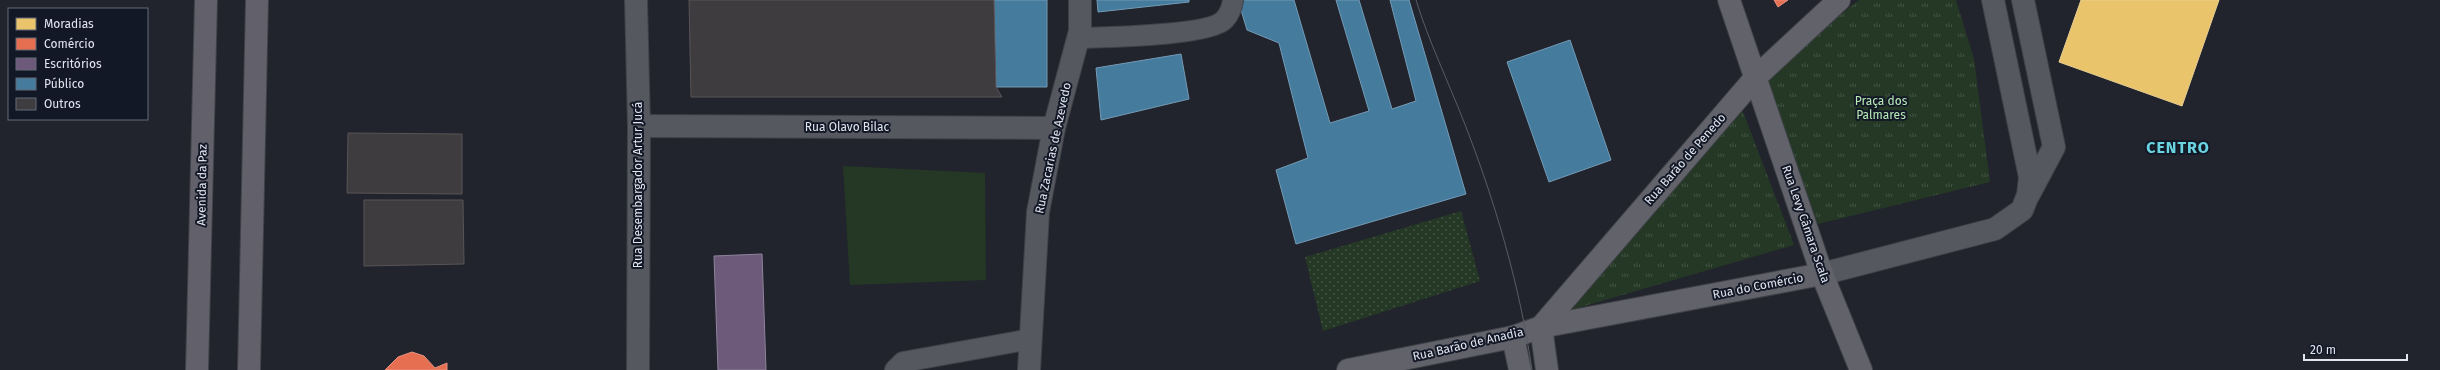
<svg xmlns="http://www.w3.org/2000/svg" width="2440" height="370" font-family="'Fira Sans',sans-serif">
<defs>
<pattern id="grass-tufts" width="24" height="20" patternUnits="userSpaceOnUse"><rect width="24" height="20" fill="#243825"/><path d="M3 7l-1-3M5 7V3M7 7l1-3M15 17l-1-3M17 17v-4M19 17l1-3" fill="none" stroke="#445545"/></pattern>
<pattern id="garden-dots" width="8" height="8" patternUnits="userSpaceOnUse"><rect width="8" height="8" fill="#243825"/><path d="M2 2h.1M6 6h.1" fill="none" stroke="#445545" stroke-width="1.8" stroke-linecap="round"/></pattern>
</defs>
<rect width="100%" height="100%" fill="#21242c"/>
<g fill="url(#grass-tufts)">
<polygon points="1859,0 1956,0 1974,59 1990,182 1818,224 1761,77"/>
<polygon points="1740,104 1794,245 1557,314"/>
</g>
<polygon fill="url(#garden-dots)" points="1461,211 1480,281 1323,331 1305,257"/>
<polygon fill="#243825" points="843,166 985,173 986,280 850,285"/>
<polygon fill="#e9c46a" stroke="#e7ce92" points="2081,0 2219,0 2182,106 2059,62"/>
<g fill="#e76f51" stroke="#e59281">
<polygon points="1774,0 1788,0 1778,7"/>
<polygon points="412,352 424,356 435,368 447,363 447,370 385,370 398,357"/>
</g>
<polygon fill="#6d597a" stroke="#90839d" points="762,254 766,370 718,370 714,256"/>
<g fill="#457b9d" stroke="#749bb6">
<polygon points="994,0 1047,0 1047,87 996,87"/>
<polygon points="1097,0 1189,0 1189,2 1098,12"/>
<polygon points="1238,0 1294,0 1330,123 1369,111 1336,0 1359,0 1392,109 1416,101 1390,0 1409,0 1466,194 1296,244 1276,170 1308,158 1279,43 1247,30"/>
<polygon points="1570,40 1611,160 1549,182 1507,62"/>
<polygon points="1181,54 1189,99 1101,120 1096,68"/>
</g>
<g fill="#3f3c3f" stroke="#585457">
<polygon points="689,0 994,0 996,87 1002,97 691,97"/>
<polygon points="348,133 462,134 462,194 347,193"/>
<polygon points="364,200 463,200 464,264 364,266"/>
</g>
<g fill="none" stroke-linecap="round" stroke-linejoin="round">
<g stroke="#3f4148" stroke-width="22">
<g id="lane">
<path d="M 1078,38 C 1104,37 1208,36 1224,20 C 1230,14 1232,7 1233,0"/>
<polyline points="895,370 903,362 1031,339"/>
</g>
</g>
<g stroke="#3f4148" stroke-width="24">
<g id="street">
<polyline points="636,0 639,126 638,370"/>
<polyline points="2023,0 2054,147 2029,194"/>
<polyline points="639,126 1054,128"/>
<polyline points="1822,274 1995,229 2022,210 2028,195 2030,177 1993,0"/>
<polyline points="1029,370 1038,212 1054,128 1080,31 1080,0"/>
</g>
</g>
<g stroke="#3f4148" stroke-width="24">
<g id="secondary">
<polyline points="1729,0 1822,274 1861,370"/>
<polyline points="1541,327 1756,77 1839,0"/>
<polyline points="1541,327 1547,370"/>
<polyline points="1513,337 1520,370"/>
<polyline points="1348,370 1513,337 1541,327 1822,274"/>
</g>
</g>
<g stroke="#3f4148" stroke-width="24">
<g id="highway">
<polyline points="197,370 206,0"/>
<polyline points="249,370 257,0"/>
</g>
</g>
<use href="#lane" stroke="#55585f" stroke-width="20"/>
<use href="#street" stroke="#55585f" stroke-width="22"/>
<use href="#secondary" stroke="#62626a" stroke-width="22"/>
<use href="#highway" stroke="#62606a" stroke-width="22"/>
<path stroke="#595c63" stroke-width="1" d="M 1416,0 C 1429,42 1448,81 1464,122 C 1495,201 1520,286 1532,370"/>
</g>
<g text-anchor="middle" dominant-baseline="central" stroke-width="4" stroke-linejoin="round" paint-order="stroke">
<g font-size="12" fill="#b8ebb6" stroke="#131827">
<text x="1881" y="101">Praça dos<tspan x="1881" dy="14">Palmares</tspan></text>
</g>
<g font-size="12" fill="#e1e5f0" stroke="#131827">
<text x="847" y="127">Rua Olavo Bilac</text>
<text transform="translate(1053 148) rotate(-78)">Rua Zacarias de Azevedo</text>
<text transform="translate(1685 159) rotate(-49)">Rua Barão de Penedo</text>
<text transform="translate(202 185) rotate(-89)">Avenida da Paz</text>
<text transform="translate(638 185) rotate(-90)">Rua Desembargador Artur Jucá</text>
<text transform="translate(1806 224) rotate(71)">Rua Levy Câmara Scala</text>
<text transform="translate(1758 286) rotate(-11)">Rua do Comércio</text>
<text transform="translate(1468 344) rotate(-13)">Rua Barão de Anadia</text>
</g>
<g font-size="16" font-weight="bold" letter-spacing="1" fill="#69d4e0" stroke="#131827">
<text x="2178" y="147">CENTRO</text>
</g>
</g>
<rect x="8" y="8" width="140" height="112" fill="#131827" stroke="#656a77"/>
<rect x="16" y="18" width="20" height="12" fill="#e9c46a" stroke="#656a77"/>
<text x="44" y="28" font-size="12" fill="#e1e5f0">Moradias</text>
<rect x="16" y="38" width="20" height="12" fill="#e76f51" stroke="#656a77"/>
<text x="44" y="48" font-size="12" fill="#e1e5f0">Comércio</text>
<rect x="16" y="58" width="20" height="12" fill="#6d597a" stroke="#656a77"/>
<text x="44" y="68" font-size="12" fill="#e1e5f0">Escritórios</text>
<rect x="16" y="78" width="20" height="12" fill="#457b9d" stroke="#656a77"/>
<text x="44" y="88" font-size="12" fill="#e1e5f0">Público</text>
<rect x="16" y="98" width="20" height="12" fill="#3f3c3f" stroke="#656a77"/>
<text x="44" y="108" font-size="12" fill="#e1e5f0">Outros</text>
<path d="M2304 354v6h103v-6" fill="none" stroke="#e1e5f0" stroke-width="2"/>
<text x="2310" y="354" font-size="12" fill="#e1e5f0" stroke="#131827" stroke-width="3" paint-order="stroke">20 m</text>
</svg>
